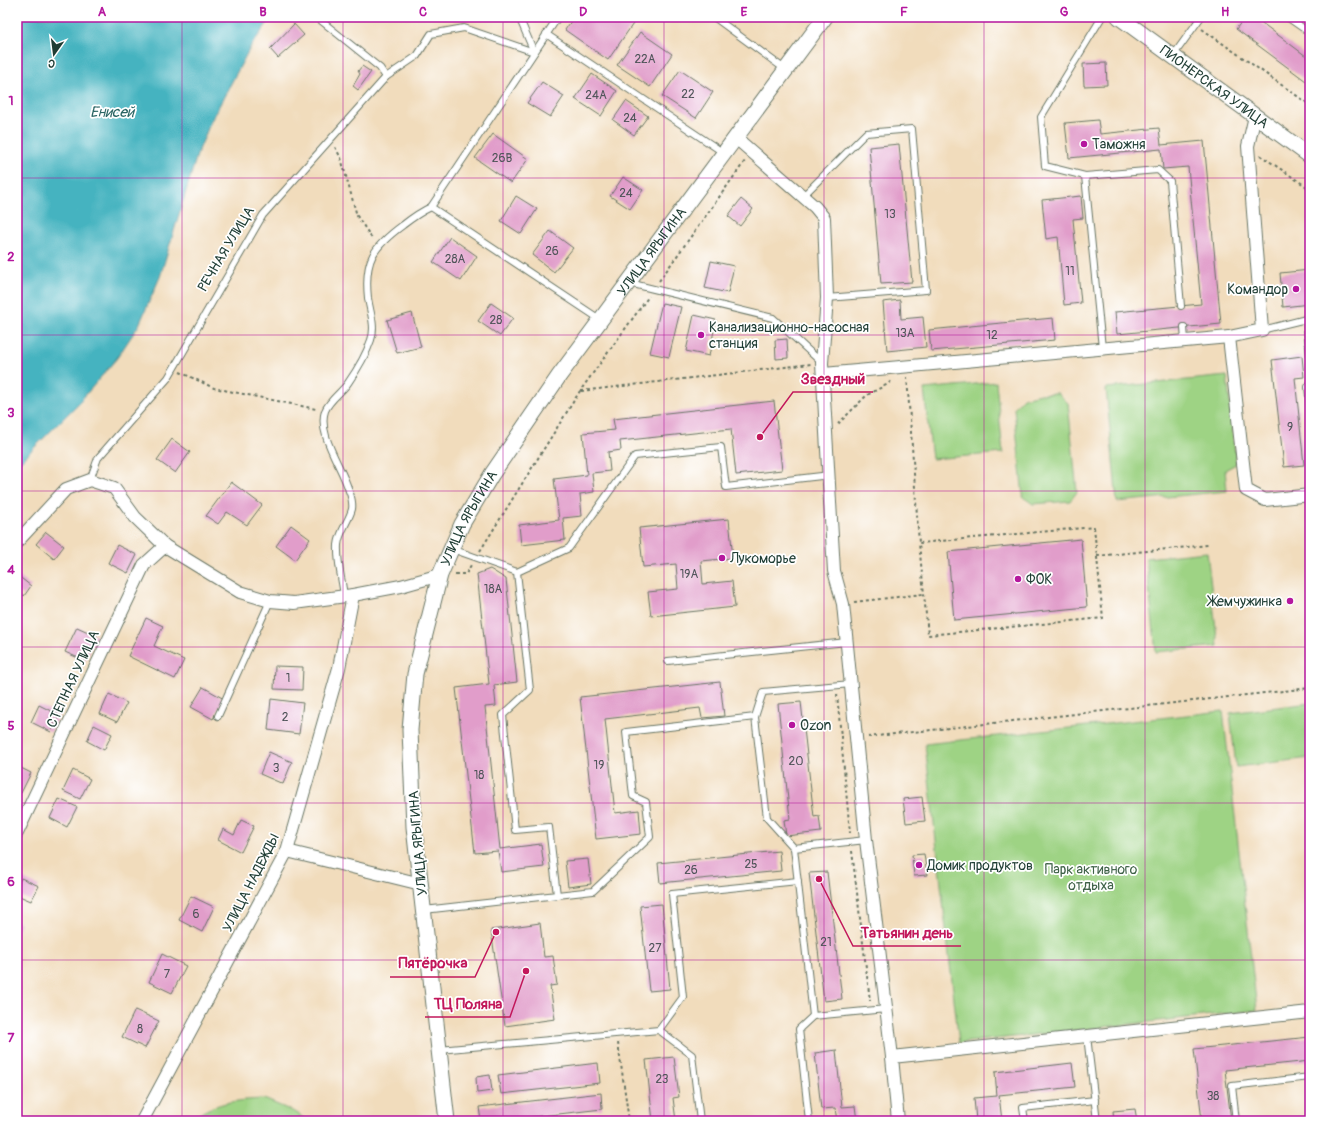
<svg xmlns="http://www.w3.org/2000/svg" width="1327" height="1138" font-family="Pangolin,sans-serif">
<rect width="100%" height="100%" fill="#fff"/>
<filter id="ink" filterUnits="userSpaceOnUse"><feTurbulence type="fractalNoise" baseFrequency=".025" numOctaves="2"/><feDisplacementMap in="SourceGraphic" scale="8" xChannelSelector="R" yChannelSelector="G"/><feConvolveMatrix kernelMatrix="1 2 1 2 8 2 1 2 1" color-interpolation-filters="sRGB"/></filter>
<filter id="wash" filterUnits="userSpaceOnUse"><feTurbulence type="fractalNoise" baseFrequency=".012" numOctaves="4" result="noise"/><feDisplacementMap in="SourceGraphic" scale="16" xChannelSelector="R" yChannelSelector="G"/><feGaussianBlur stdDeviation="0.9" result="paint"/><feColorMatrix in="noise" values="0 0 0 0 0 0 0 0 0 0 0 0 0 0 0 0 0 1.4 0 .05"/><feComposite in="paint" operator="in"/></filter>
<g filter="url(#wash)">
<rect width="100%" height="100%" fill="#f1dcbc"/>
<g fill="#9ed384" stroke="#5e885c">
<polygon points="1227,376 1236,464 1225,470 1227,491 1117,502 1106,388"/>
<polygon points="996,382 1003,453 932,459 924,389"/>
<polygon points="1040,394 1058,393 1068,403 1077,492 1070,501 1033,504 1023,497 1014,408 1023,398"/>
<polygon points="1207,552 1218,646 1156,652 1146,558"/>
<polygon points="1310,703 1310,758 1236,767 1230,713"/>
<polygon points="1223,711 1257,1010 959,1043 925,744"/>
<path d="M 264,1099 L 297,1113 L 307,1121 L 191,1121 C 210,1102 239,1100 264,1099 Z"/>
</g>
<polygon fill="#44b3c0" stroke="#32787a" points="17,17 272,17 251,46 211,121 197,155 160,277 139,325 117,358 95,384 76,406 17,465"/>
<g id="blocks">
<g fill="#e19dca">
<polygon points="574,17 636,17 637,18 608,60 565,30"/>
<polygon points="1245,17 1254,17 1310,59 1310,84 1236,29"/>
<polygon points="294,24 304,35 278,58 270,49"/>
<polygon points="640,32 672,54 650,87 617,65"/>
<polygon points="1106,63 1107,85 1084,86 1083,64"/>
<polygon points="362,66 371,72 358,90 353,86 360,74 358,71"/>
<polygon points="680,70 713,92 696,118 662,96"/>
<polygon points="592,74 617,91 601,116 575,99"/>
<polygon points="542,82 564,96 550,117 527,103"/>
<polygon points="626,101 648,116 634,135 613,120"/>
<polygon points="1098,120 1100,134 1159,128 1161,145 1204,141 1221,324 1117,334 1115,312 1201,304 1188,167 1163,169 1161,149 1069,158 1065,123"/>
<polygon points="493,134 528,159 511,183 475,158"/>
<polygon points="899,144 912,282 881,284 869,147"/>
<polygon points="623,177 643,190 630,209 610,196"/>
<polygon points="516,196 537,209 521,234 501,221"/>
<polygon points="1081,196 1083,218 1073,219 1081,303 1064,305 1058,237 1046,239 1042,200"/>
<polygon points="741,199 753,209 740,226 728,216"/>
<polygon points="550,231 573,248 554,272 532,255"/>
<polygon points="450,237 477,256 461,281 433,262"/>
<polygon points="711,261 734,266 728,293 705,288"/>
<polygon points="1310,270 1310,304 1283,307 1280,273"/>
<polygon points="900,300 901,319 923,317 926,347 887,351 883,302"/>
<polygon points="491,303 513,318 500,336 478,321"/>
<polygon points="662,303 681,307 669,357 650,353"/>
<polygon points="412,313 421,347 397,353 387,320"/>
<polygon points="694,315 716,320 709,356 686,351"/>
<polygon points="1053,318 1055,340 931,351 929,330"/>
<polygon points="787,339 788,358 776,359 775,340"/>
<polygon points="1302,356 1304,377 1295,378 1304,465 1284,467 1272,360"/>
<polygon points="774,401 782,470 736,475 731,429 620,441 621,450 608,452 610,471 592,473 594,492 580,494 582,516 563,518 565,540 521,545 519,525 559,520 554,479 587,475 583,433 615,430 613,419"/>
<polygon points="172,439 190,452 175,473 157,460"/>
<polygon points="231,482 262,505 247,525 227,512 218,524 206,516"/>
<polygon points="729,519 733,558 701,561 703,584 732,581 735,607 651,616 648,592 678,589 676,564 643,567 639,528"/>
<polygon points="291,525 310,539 295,560 276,546"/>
<polygon points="46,532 64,546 54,559 36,544"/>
<polygon points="1081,539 1087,607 954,620 948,552"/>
<polygon points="117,545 137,555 128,573 108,563"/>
<polygon points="490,569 506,579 517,682 494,685 496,706 485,707 500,849 541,844 544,867 501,872 498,851 475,853 456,688 489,684 477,574"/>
<polygon points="17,575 31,586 24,596 17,590"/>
<polygon points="146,618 163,626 154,646 184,660 175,679 128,656"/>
<polygon points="77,627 97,636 85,661 65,652"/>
<polygon points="275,666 303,667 302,690 274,689"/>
<polygon points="720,682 724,716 702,718 700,708 605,719 615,813 639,810 641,834 596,839 580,697"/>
<polygon points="203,687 224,699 213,719 191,707"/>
<polygon points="109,694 127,703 117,722 100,714"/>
<polygon points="271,699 303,703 299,734 268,730"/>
<polygon points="801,702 814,817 819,816 821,832 786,836 784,820 790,819 778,704"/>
<polygon points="39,705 59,715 51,732 31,722"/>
<polygon points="94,725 112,734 104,750 87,741"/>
<polygon points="269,752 292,762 283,784 260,774"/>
<polygon points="17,766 31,773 21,793 17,791"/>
<polygon points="73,770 90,779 80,799 63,791"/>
<polygon points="922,797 925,821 906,823 903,799"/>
<polygon points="59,799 77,807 67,827 50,818"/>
<polygon points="241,820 254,826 241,852 218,840 223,829 234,835"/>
<polygon points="779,851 781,871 660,883 658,863"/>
<polygon points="924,854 927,875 914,876 912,855"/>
<polygon points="588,859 591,884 568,887 565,861"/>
<polygon points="827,872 842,999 824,1001 809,873"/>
<polygon points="21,878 39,886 31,901 17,895 17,887"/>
<polygon points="191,896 214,907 202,932 179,920"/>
<polygon points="662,904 670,989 649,991 640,906"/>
<polygon points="17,922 21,923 17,931"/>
<polygon points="540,923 544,957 553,956 557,985 550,986 555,1019 505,1026 491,930"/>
<polygon points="162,954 186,966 172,993 149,982"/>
<polygon points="135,1010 159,1021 145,1048 122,1037"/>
<polygon points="1310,1037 1310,1061 1225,1070 1231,1121 1202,1121 1194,1049"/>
<polygon points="836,1050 842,1107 855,1106 857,1121 837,1121 835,1108 821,1109 815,1053"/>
<polygon points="674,1057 679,1097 673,1098 676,1121 653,1121 646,1060"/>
<polygon points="598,1063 600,1083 501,1094 498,1075"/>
<polygon points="1072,1063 1075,1087 999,1095 1002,1121 976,1121 974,1098 997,1096 995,1072"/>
<polygon points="490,1075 492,1091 477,1093 476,1077"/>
<polygon points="601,1093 602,1109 498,1121 481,1121 479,1107"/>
<polygon points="1135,1109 1137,1121 1114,1121 1113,1111"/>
</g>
</g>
</g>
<g filter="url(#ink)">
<use href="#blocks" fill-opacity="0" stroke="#687564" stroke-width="1"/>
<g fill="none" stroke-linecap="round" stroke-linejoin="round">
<g stroke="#687564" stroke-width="8">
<g id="service">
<polyline points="519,17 534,52"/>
<polyline points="558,17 431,207 601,320"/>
<polyline points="714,17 786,70"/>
<polyline points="1287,17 1310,33"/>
<polyline points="319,19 380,68 386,77"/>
<polyline points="546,34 724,153"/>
<polyline points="1173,56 1201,17"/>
<polyline points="1085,176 1158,170 1170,181 1181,306"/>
<polyline points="803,196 866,133 912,129 926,290 827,298"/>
<polyline points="629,283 773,318 821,362"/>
<polyline points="1306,318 1310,357"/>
<polyline points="1184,327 1185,341"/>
<polyline points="1262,330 1310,318"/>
<polyline points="1102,348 1085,176 1045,166 1041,117 1102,17"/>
<polyline points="1310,384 1308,387 1310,406"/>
<polyline points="90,480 98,458 168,378 263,215 386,77 417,56 431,34 464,28 534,52"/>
<polyline points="452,549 517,572 530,690 503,715 515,830 549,827 557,895"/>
<polyline points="517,572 569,548 635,456 721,447 726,487 830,475"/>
<path d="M 344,596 C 342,579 337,563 338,545 C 339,532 349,521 352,509 C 353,504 351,495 349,491 C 343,468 317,435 325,411 C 329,400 342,392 348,383 C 357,370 366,355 371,340 C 376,327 370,312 368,298 C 364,260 373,247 403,225 C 412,218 420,212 431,207"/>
<polyline points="668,661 847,642"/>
<polyline points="851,684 763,692 755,717 767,818 794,848 813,1016 886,1009"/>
<polyline points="218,716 270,601"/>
<polyline points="794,848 866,840"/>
<polyline points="424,910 593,891 650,837 646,802 633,796 626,732 755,717"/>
<polyline points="659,1030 683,997 672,894 798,881"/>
<polyline points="1087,1036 1097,1121"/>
<polyline points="439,1050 659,1030 692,1055 700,1121"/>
<polyline points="809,1121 799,1029 813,1016"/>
<polyline points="1025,1121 1023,1108 1095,1100"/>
<polyline points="1236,1121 1232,1086 1310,1077"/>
</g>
</g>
<g stroke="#687564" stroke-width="14">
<g id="minor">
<polyline points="1255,116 1248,146 1262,330 1229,337 1246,490 1265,500 1310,495"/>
<polyline points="736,138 815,207 824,218 827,298 822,363 834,571 843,604 866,840 892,1057 898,1121"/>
<polyline points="824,374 1229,337"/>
<polyline points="17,542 66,489 90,480 114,488 135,517 165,546 240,592 270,601 294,603 353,595 401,586 440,575"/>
<polyline points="17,833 144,565 165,546"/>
<polyline points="287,851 421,884"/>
<polyline points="892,1057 1310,1012"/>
<polyline points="142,1121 287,851 339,668 353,595"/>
</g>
</g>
<g stroke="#687564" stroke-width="17">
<g id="tertiary">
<path id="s1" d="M 1119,17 L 1310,156"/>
<path id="s2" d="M 447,1121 L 414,827 L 410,730 L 415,674 L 440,575 L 462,524 L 492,474 L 559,376 L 825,17"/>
</g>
</g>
<g stroke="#687564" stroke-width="2" stroke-dasharray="3 3" stroke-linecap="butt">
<polyline points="1202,29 1310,105"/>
<polyline points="335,147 341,158 357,216 373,240"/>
<polyline points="1260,155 1310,189"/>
<polyline points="659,281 745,161"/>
<polyline points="180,372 214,388 316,409"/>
<polyline points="907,377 919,543"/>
<polyline points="581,391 811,364"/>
<polyline points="838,424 867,395 888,384 893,379"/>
<polygon points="1094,527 1103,618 928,635 919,543"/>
<polyline points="480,551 580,391 649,296"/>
<polyline points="1097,556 1208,545"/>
<polyline points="455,574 466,574 471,565"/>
<polyline points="854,602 923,594"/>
<polyline points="837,694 850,833"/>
<polyline points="868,737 1310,688"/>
<polyline points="852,851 870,1001"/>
<polyline points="618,1043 629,1121"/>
</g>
<use href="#service" stroke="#fff" stroke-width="6"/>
<use href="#minor" stroke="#fff" stroke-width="12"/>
<use href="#tertiary" stroke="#fff" stroke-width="15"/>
</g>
</g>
<path fill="none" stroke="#b5179e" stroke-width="1" stroke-opacity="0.55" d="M 182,17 L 182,1121M 343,17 L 343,1121M 503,17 L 503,1121M 664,17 L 664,1121M 824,17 L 824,1121M 984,17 L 984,1121M 1145,17 L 1145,1121M 17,178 L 1310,178M 17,335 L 1310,335M 17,491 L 1310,491M 17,647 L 1310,647M 17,803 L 1310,803M 17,960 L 1310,960"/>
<g fill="#b5179e" stroke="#fff" stroke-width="1.5">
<circle cx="1084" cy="144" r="4"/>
<circle cx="1296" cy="289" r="4"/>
<circle cx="701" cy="335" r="4"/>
<circle cx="722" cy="558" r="4"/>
<circle cx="1018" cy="579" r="4"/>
<circle cx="1290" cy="601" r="4"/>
<circle cx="792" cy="725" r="4"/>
<circle cx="919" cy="865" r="4"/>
</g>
<g text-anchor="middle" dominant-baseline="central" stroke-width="3.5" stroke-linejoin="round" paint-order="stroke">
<g font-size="12" fill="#50555a">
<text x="645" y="59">22А</text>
<text x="688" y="94">22</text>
<text x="596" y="95">24А</text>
<text x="630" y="118">24</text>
<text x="502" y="158">26В</text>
<text x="626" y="193">24</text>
<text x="890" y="214">13</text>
<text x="552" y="251">26</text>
<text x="455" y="259">28А</text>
<text x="1070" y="271">11</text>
<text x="496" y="320">28</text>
<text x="905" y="333">13А</text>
<text x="992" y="335">12</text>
<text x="1290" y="427">9</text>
<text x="689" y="574">19А</text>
<text x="493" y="589">18А</text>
<text x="288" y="678">1</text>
<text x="285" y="717">2</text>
<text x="796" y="761">20</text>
<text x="599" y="765">19</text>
<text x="276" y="768">3</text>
<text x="479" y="775">18</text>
<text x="751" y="864">25</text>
<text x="691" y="870">26</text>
<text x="196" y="914">6</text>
<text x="826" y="942">21</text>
<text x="655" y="948">27</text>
<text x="167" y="974">7</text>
<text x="140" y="1029">8</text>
<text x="662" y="1079">23</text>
<text x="1213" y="1096">38</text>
</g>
<g font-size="14" fill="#1f3d34" stroke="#fff">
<text stroke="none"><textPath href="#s1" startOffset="118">ПИОНЕРСКАЯ УЛИЦА</textPath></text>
<text transform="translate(226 249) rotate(-59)">РЕЧНАЯ УЛИЦА</text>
<text stroke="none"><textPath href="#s2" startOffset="939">УЛИЦА ЯРЫГИНА</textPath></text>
<text stroke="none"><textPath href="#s2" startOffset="615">УЛИЦА ЯРЫГИНА</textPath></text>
<text transform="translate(73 679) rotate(-65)">СТЕПНАЯ УЛИЦА</text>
<text transform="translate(418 843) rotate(-95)">УЛИЦА ЯРЫГИНА</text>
<text transform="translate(251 883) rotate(-63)">УЛИЦА НАДЕЖДЫ</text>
</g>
<g font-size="14" fill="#1f3d34" stroke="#fff" text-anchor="start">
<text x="1092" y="144">Таможня</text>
<text x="1288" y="289" text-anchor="end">Командор</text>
<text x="709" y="327">Канализационно-насосная<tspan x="709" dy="16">станция</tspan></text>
<text x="730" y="558">Лукоморье</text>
<text x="1026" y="579">ФОК</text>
<text x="1282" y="601" text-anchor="end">Жемчужинка</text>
<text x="800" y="725">Ozon</text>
<text x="927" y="865">Домик продуктов</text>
</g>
<g font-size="14" fill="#3f6248" stroke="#fff">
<text x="1091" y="869">Парк активного<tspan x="1091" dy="16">отдыха</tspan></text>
</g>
<g font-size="15" font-style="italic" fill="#2c6665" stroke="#fff">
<text x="112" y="112">Енисей</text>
</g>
</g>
<path fill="none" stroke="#c2185b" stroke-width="1.5" d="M760 437L793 392H873M819 879L853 946H961M496 932L475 977H390M526 971L510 1017H425"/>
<g fill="#c2185b" stroke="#fff" stroke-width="1.5">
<circle cx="760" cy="437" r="4"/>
<circle cx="819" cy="879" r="4"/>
<circle cx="496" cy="932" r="4"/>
<circle cx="526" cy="971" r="4"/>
</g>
<g font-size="15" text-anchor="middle" font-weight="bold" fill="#c2185b" stroke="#fff" stroke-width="3.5" stroke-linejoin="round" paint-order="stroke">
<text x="833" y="384">Звездный</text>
<text x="907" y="938">Татьянин день</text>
<text x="433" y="968">Пятёрочка</text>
<text x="468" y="1009">ТЦ Поляна</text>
</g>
<rect width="1327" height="1138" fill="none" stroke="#fff" stroke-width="44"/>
<g transform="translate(54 54) rotate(194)" stroke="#ffffff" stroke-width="3" paint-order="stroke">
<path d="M0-3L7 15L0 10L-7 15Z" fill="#1f3d34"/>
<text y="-6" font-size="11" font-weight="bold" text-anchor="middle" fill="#1f3d34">С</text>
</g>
<rect x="22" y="22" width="1283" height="1094" fill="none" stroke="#b5179e" stroke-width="1.5"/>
<g font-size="13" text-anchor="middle" font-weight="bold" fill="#b5179e">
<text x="102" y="16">A</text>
<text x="263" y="16">B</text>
<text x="423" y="16">C</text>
<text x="583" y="16">D</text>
<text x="744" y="16">E</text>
<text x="904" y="16">F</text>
<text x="1064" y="16">G</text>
<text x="1225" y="16">H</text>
<text x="11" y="105">1</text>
<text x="11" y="261">2</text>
<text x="11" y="417">3</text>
<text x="11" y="574">4</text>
<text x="11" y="730">5</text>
<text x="11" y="886">6</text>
<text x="11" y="1042">7</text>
</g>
</svg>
